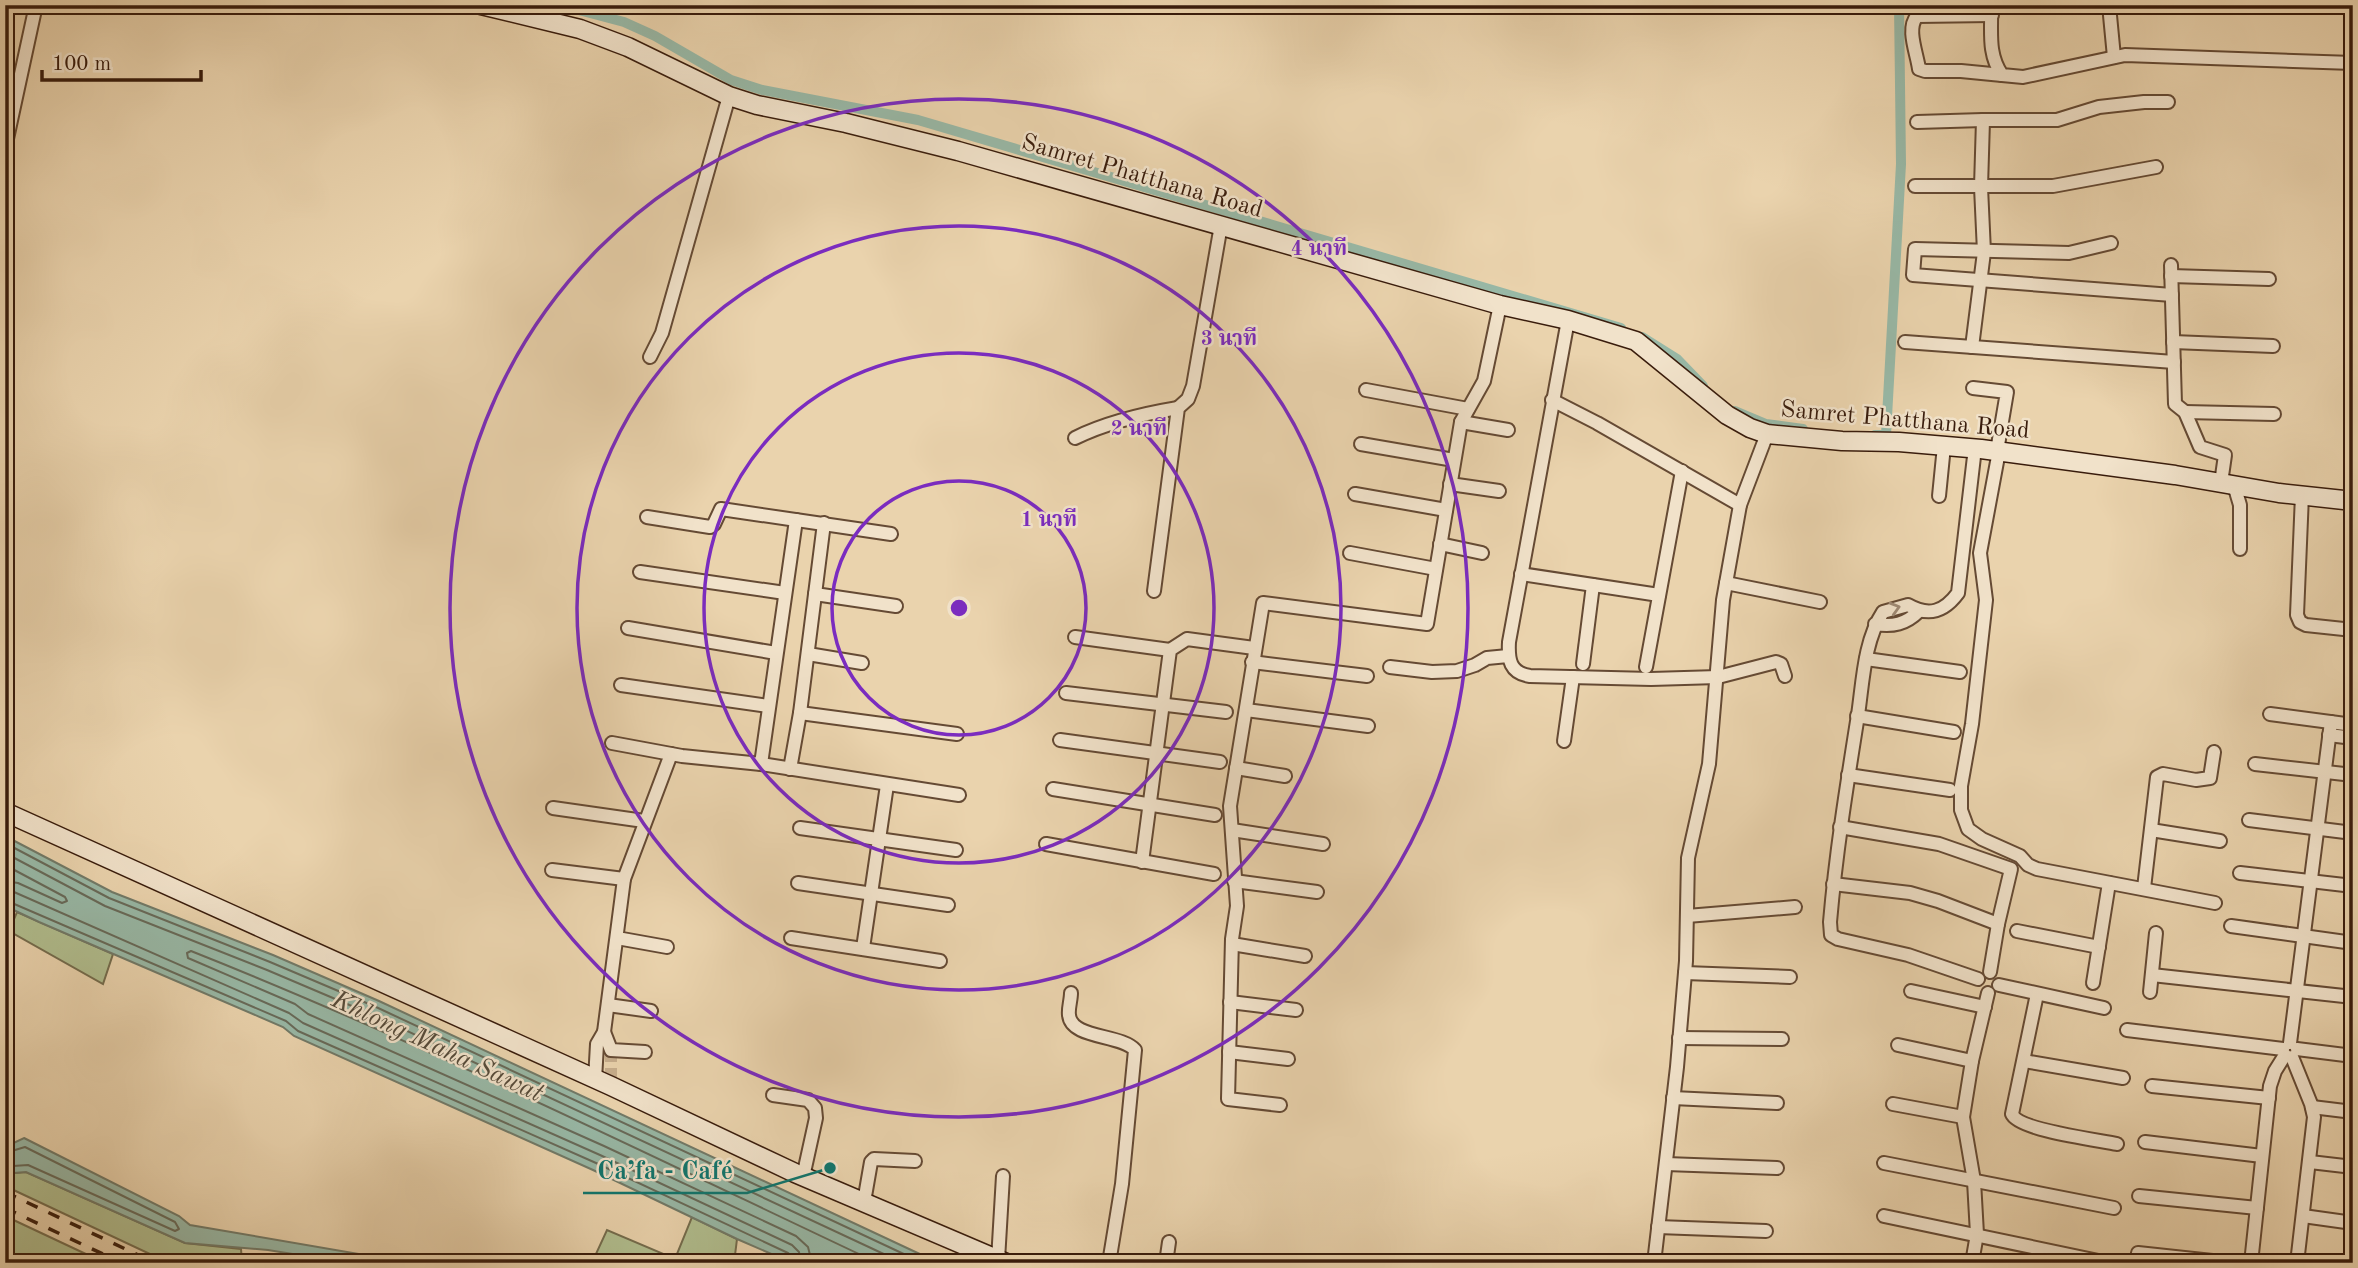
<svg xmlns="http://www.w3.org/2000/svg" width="2358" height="1268" font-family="'Old Standard TT','Noto Serif Thai',serif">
<rect width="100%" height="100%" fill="#ead3ad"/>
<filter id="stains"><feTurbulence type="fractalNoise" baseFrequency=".00286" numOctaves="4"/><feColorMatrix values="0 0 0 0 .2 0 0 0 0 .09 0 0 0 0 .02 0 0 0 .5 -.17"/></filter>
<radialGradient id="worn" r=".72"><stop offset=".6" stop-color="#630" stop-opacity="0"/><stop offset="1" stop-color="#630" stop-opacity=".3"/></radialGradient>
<g fill="#b1be8f" stroke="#756d4e" stroke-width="2">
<polygon points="17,912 113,954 103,984 9,931"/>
<polygon points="26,1172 185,1243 241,1249 242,1263 169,1263 5,1186 5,1180 14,1173"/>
<polygon points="5,1216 105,1263 31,1263 5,1250"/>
<polygon points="692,1217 737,1239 734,1263 615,1263 608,1257 595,1256 607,1230 675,1259"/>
</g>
<g fill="#98b8a6" stroke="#727a68" stroke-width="2">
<polygon points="5,836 112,892 273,955 379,1001 939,1263 792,1263 737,1239 593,1170 294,1036 283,1027 39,922 5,906"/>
<polygon points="24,1138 179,1216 190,1225 411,1263 348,1263 268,1250 185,1243 26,1172 14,1173 5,1180 5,1147"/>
</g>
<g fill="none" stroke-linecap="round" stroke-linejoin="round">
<g stroke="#686a59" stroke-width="2">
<polyline points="5,843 109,898 270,962 376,1007 923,1263"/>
<polyline points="5,853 105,906 267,970 373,1015 903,1263"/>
<polyline points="5,865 65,897 67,901 62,903 18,883 5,881"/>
<polyline points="5,891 14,892 289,1013 303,1023 600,1155 792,1245 799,1252 801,1263"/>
<polyline points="5,900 286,1021 298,1031 596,1163 788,1253 792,1257 792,1263"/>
<polyline points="5,1153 25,1147 175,1222 179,1229 175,1231 28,1165 13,1166 5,1171"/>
<path d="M 812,1263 L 808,1247 L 796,1236 L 604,1146 L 308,1014 L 295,1004 L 188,958 L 187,953 L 191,951 C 425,1044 651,1156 878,1263"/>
</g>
<g stroke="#98b8a6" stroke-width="10">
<polyline points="560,5 624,22 655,36 731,80 762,90 918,120 1621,328"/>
<polyline points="1642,337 1677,359 1703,386"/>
<polyline points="1735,411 1766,424 1803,429"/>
<polyline points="1875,435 1886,435 1901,164 1899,5"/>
<polyline points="387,1259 416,1263"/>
</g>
<polyline stroke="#c7ae8d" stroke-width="12" stroke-dasharray="12 6" stroke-linecap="butt" points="611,1050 611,1086"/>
<g stroke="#654a34" stroke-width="16">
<g id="street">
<path d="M 1991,5 C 1992,31 1987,53 2002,75 L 2023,77 L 2125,55 L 2353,63"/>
<polyline points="2109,5 2114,57"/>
<path d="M 1992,15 L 1917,16 C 1906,29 1917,53 1919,69 L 1925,71 L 1961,71 L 2002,75"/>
<polyline points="1917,122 1983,120"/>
<polyline points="5,148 36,5"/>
<polyline points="1915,186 2053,186 2156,167"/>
<polyline points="2111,243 2069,253 1915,249 1913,275 2172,295"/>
<polyline points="2171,265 2175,404 2185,412 2200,447 2225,455 2221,483"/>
<polyline points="2171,276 2269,279"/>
<path d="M 1568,320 L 1509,642 C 1508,660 1510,673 1530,676 L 1651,679 L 1718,677 L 1776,662 L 1781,664 L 1785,676"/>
<polyline points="1905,342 2174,362"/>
<polyline points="2173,342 2273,346"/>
<polyline points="1972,347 1984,252 1981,187 1983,120 2057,120 2099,107 2144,102 2168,102"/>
<polyline points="650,357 662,333 729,96"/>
<polyline points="1973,388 2007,392 1997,451"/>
<polyline points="1366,390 1468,409"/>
<polyline points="1552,400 1597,423 1740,505"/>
<polyline points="2185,412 2274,414"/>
<polyline points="1461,422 1508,430"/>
<path d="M 1075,438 C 1107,422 1142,414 1178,408"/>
<polyline points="1361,444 1454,460"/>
<path d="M 1975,448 L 1958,593 C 1944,612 1929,617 1908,605 L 1883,612 C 1864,641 1863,681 1858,715 C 1847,784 1836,852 1830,922 L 1831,935 L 1838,939 L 1908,955 L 1978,979"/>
<polyline points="1999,451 1980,553 1986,600 1972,724 1961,786 1961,810 1968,829 1982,839 2020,856 2028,865 2037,869 2215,903"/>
<polyline points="1450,484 1499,491"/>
<polyline points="2234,485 2240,505 2240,549"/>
<polyline points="1355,494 1446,510"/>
<polyline points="2302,495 2297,615 2300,622 2306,625 2353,630"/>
<polyline points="1939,496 1944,446"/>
<polyline points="647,517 710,527 714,524 721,509 891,534"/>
<polyline points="1440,544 1482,553"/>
<polyline points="1350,553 1436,569"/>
<polyline points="640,572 785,593"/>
<polyline points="1521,574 1659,595"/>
<polyline points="1726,583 1820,602"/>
<polyline points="1154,591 1178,408 1188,399 1193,386 1221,225"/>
<polyline points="815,594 896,606"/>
<path d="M 1875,624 C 1893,627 1906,624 1919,611"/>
<polyline points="628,628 776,653"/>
<polyline points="1075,637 1170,650"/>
<polyline points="808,654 862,663"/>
<polyline points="1866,659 1960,672"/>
<polyline points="1252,662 1367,676"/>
<polyline points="1583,664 1593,585"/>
<polyline points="1390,667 1432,672 1457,671 1475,665 1487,658 1508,656"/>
<polyline points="1646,667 1682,471"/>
<polyline points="621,685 768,706"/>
<polyline points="1066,693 1226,712"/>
<polyline points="1246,710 1368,726"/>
<polyline points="800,713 957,734"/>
<polyline points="2270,714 2353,725"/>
<polyline points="1857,716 1954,732"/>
<polyline points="2329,735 2353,738"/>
<polyline points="1060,740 1220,762"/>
<polyline points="1564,741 1573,677"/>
<polyline points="612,743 682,756 761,764 959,795"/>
<polyline points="761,764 796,520"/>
<polyline points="2255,764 2353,775"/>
<polyline points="1236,768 1285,776"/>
<polyline points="790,769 800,713 824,523"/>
<polyline points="1848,775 1950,790"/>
<polyline points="1053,789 1215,815"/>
<polyline points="553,808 644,821"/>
<polyline points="2249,820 2353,833"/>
<polyline points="1840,827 1939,844 2011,869 1998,924 1990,972"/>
<polyline points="800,828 956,850"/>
<polyline points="1232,830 1323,844"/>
<polyline points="2151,830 2220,841"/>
<polyline points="1046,844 1214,874"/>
<polyline points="1142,862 1170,650 1187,639 1254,648"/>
<polyline points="552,870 624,879"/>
<polyline points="2240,873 2353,886"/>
<polyline points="1234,881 1317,892"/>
<polyline points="798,883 948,905"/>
<polyline points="1833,884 1910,893 1938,901 1998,924"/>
<polyline points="2144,888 2157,777 2163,774 2196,780 2210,778 2214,752"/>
<polyline points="1687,916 1795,907"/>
<polyline points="2231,926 2353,943"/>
<polyline points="2017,931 2099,947"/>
<polyline points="617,938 667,947"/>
<polyline points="791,938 940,961"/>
<polyline points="1232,944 1305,956"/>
<polyline points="863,948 887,785"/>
<polyline points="1685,973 1790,977"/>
<polyline points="2152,975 2353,997"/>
<polyline points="2093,983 2109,883"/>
<polyline points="1999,985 2104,1008"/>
<polyline points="1911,991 1985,1007"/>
<polyline points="2150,992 2156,933"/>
<path d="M 1071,993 C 1071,1000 1068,1009 1069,1015 C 1071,1039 1121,1034 1135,1050 L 1122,1184 L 1109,1263"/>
<path d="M 2037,994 L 2012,1114 C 2018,1130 2098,1140 2117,1144"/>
<polyline points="1230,1002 1296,1010"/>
<polyline points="608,1005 651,1011"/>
<polyline points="2127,1030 2283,1049"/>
<polyline points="604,1032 611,1050 645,1052"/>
<polyline points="1679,1038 1782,1039"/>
<polyline points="2290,1043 2331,722"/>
<polyline points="1898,1045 1972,1061"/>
<polyline points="2297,1049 2353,1056"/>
<polyline points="1229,1052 1288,1059"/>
<polyline points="2292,1057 2311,1104 2314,1117 2297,1263"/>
<polyline points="2024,1061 2123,1078"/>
<polyline points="595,1080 597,1044 604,1032 624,879 671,754"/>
<polyline points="2152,1086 2269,1098"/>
<polyline points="773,1095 808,1100 815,1108 816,1118 803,1177"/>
<polyline points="1673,1098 1777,1103"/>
<polyline points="1893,1104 1963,1117"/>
<polyline points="1280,1105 1228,1099 1232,939 1237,906 1230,806 1263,603 1427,624 1461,422 1484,381 1500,305"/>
<polyline points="2312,1107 2353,1112"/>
<polyline points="2145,1142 2262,1156"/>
<polyline points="2310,1162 2353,1167"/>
<polyline points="1884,1163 2114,1208"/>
<polyline points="1666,1164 1777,1168"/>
<polyline points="2139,1196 2257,1208"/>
<polyline points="864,1202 871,1162 874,1159 915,1161"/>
<polyline points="1884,1216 2108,1263"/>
<polyline points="2303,1216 2353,1223"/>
<polyline points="1658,1227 1766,1231"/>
<polyline points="2138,1253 2231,1263"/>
<polyline points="998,1260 1003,1176"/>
<polyline points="1166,1263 1169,1242"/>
<polyline points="1654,1263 1677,1067 1686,961 1688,858 1709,764 1723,600 1740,505 1767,434"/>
<polyline points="1972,1263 1977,1234 1974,1181 1963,1117 1972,1061 1988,993"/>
<polyline points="2251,1263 2270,1086 2275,1071 2285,1055"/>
</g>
</g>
<g stroke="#391c0c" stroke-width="21">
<g id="secondary">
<polyline points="481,5 580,29 628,47 729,96 757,105 846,123 958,151 1500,305 1568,320 1636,341 1727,415 1750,428 1767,434 1842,441 1899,442 1981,449 2175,475 2279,493 2353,501"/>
<polyline points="5,812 611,1086 795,1173 1006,1263"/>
</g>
</g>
<use href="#street" stroke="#f1e2ca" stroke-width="12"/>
<use href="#secondary" stroke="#f1e2ca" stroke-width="18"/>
<g stroke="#391c0c" stroke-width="3.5" stroke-dasharray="12 12" stroke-linecap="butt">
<polyline points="5,1192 155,1263"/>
<polyline points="5,1208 122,1263"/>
</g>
</g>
<defs><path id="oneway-chevron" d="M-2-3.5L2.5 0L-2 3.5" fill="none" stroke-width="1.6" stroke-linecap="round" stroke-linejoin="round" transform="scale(1.75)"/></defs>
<use stroke="#9e8974" href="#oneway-chevron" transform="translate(1895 608) rotate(-16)"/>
<g fill="none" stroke="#7b2cbf" stroke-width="3.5">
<circle cx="959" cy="608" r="127"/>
<circle cx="959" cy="608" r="255"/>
<circle cx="959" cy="608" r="382"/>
<circle cx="959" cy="608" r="509"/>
</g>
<g text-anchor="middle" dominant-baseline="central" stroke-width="5" stroke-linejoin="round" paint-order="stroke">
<g font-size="24" fill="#391c0c" stroke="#f1e2ca">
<text transform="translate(1142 177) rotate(16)">Samret Phatthana Road</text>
<text transform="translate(1905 421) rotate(5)">Samret Phatthana Road</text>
</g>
<g font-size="26" font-style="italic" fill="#564b3a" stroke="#f1e2ca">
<text transform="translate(437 1047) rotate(25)">Khlong Maha Sawat</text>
</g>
</g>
<circle cx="959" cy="608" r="10" fill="#7b2cbf" stroke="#f1e2ca" stroke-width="3.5"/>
<g font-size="21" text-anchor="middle" font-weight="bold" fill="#7b2cbf" stroke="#f1e2ca" stroke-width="5" stroke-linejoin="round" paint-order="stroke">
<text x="1319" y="255">4 นาที</text>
<text x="1229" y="345">3 นาที</text>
<text x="1139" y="435">2 นาที</text>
<text x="1049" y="526">1 นาที</text>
</g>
<path fill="none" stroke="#0f766e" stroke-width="2.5" d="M830 1168L747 1193H583"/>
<circle fill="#0f766e" stroke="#f1e2ca" stroke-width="2.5" cx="830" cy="1168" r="7"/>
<g font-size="26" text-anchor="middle" font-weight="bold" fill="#0f766e" stroke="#f1e2ca" stroke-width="5" stroke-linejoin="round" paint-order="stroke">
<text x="665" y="1179">Ca’fa - Café</text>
</g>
<rect width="2358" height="1268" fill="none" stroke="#ead3ad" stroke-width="28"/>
<rect x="7" y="7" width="2344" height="1254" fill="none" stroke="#391c0c" stroke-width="3.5"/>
<rect x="14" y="14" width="2330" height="1240" fill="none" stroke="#391c0c" stroke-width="2"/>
<path d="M42 70v10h159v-10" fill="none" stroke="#391c0c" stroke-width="3.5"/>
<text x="52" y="70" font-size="21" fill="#391c0c" stroke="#f1e2ca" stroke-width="5" paint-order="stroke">100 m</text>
<rect width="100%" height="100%" filter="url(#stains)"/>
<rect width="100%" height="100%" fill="url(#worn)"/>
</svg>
